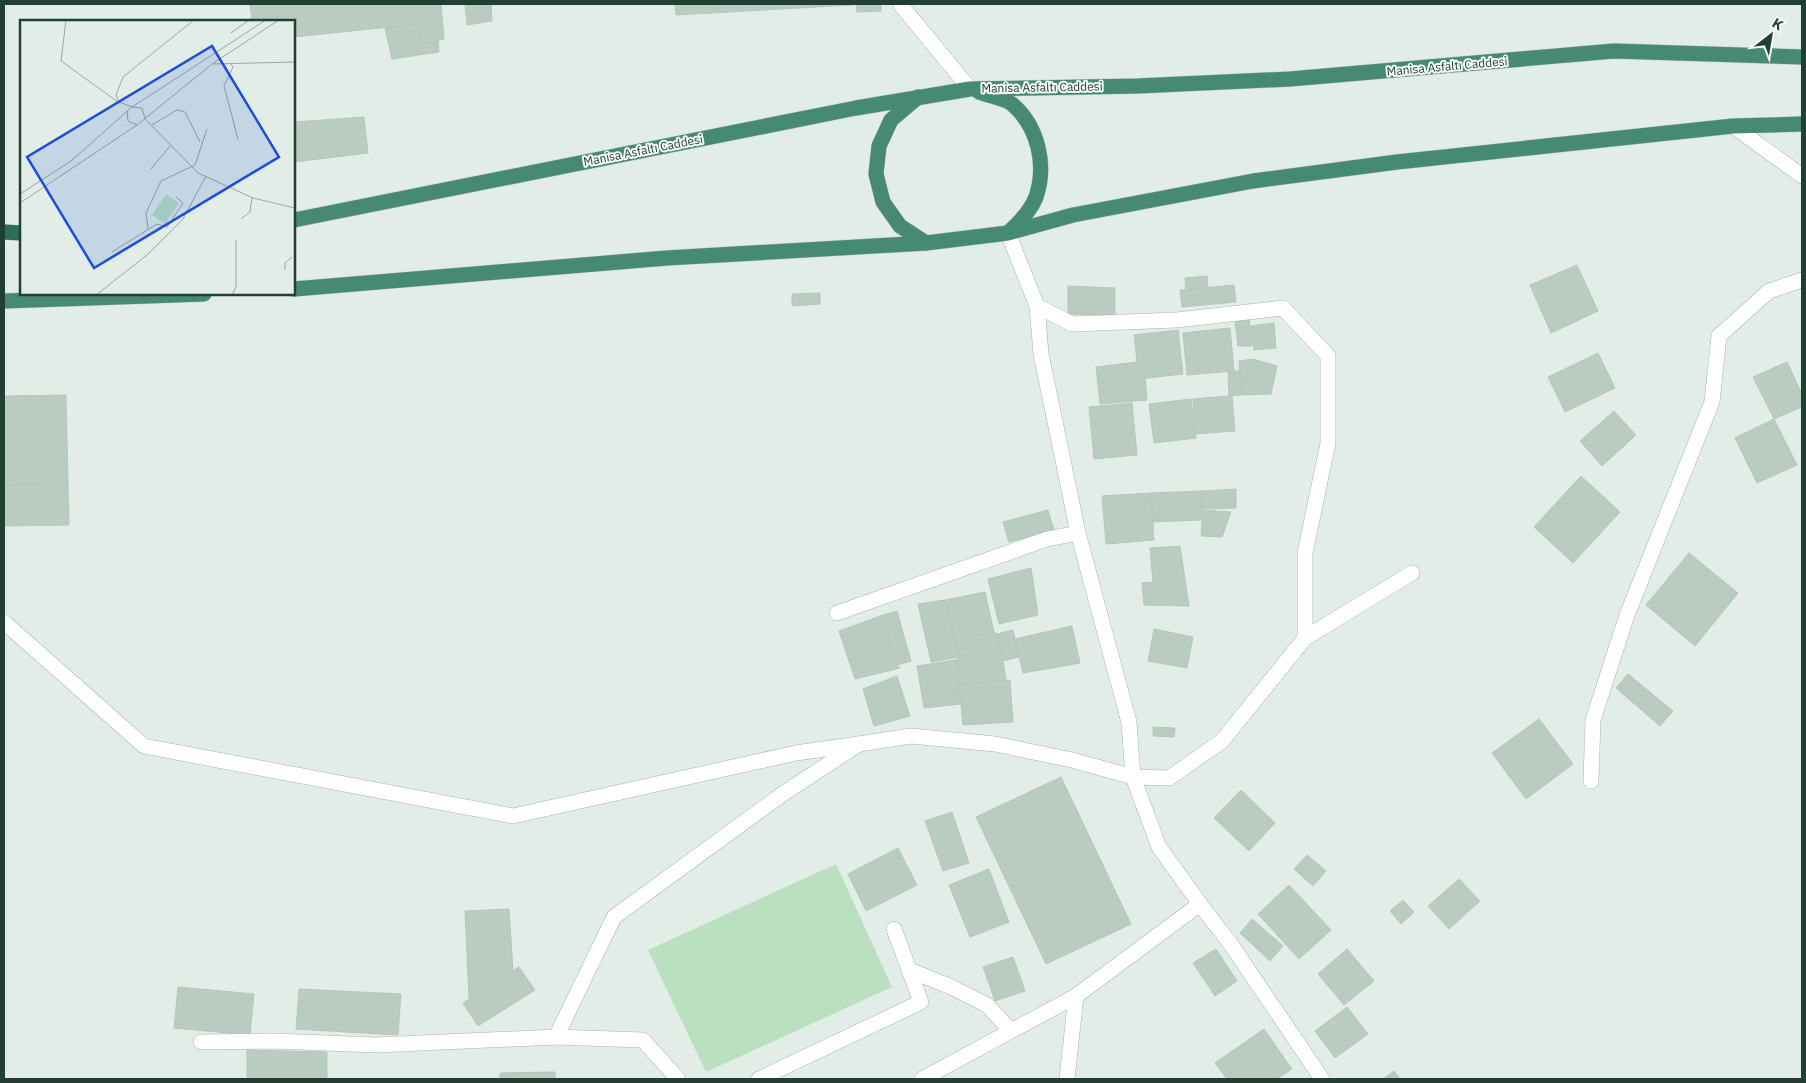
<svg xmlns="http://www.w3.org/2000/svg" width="1806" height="1083" font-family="'IBM Plex Sans',sans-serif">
<rect width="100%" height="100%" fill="#e2ede7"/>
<polygon fill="#bae0bf" points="836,864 892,987 706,1072 648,950"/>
<g fill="#bacbc2" stroke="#b4c7bd">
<polygon points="250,4 441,4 444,39 421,45 418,24 294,37 294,21 252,21"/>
<polygon points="465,4 491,4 492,21 467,25"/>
<polygon points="675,4 852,4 852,5 676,15"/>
<polygon points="856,4 881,4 881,11 857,12"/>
<polygon points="418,24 421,45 438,41 439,52 392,59 385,28"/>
<polygon points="364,117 368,153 294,162 294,122"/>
<polygon points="1577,265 1598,311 1551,333 1530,285"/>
<polygon points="1207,276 1208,288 1186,290 1185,278"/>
<polygon points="1234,285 1236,302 1182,307 1180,290"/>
<polygon points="1068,286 1115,288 1115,315 1068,314"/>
<polygon points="820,293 820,304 792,306 792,294"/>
<polygon points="1249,317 1252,346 1238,346 1235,321"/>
<polygon points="1274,323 1276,348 1254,350 1251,326"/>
<polygon points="1230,328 1234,371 1187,375 1183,333"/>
<polygon points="1178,330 1183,374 1139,379 1134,335"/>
<polygon points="1598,353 1615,388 1565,412 1548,377"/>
<polygon points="1253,359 1277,366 1271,394 1241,395 1239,361"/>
<polygon points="1137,362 1139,379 1145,378 1147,400 1100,404 1096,367"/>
<polygon points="1787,362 1802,394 1802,407 1774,419 1753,377"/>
<polygon points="1228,371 1240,371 1241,395 1229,396"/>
<polygon points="66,395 68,484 4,485 4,396"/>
<polygon points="1229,396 1232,396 1235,431 1195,434 1193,399"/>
<polygon points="1191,399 1196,438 1154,443 1149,404"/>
<polygon points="1132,403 1137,455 1094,459 1089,407"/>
<polygon points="1614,411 1636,435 1602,466 1580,441"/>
<polygon points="1774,419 1797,465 1757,483 1735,438"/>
<polygon points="1581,476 1620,512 1573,563 1534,527"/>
<polygon points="68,484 69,525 4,526 4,485"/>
<polygon points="1236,489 1236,508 1202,509 1201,491"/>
<polygon points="1201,491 1202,520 1152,522 1151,493"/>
<polygon points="1151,493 1154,540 1106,544 1102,496"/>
<polygon points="1048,510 1054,530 1009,542 1003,522"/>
<polygon points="1203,510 1231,512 1222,537 1201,536"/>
<polygon points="1180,546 1189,606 1144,605 1142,583 1153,582 1150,548"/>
<polygon points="1689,553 1738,593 1695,646 1646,605"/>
<polygon points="1031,568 1038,615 999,624 988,579"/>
<polygon points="985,592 994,632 955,641 945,600"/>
<polygon points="945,600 960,657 931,662 918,604"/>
<polygon points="897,611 911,661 897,665 883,615"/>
<polygon points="883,615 897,665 900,668 855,679 839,631"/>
<polygon points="1072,626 1080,663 1023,673 1015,639"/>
<polygon points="1154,629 1193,637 1187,668 1148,661"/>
<polygon points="1013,630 1019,657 1003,661 997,634"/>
<polygon points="994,632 997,634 1000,648 960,657 957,641"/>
<polygon points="1000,648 1003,661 1006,680 959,684 956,660 960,657"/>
<polygon points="956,660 961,704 924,708 917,666"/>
<polygon points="1628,674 1673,711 1660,726 1616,688"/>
<polygon points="897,676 910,716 874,726 863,689"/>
<polygon points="1006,680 1010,680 1013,722 963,725 959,684"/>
<polygon points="1539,719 1573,764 1526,799 1492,753"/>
<polygon points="1153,727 1175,728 1174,737 1153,736"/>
<polygon points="1061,777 1131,924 1046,964 976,817"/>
<polygon points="1241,790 1275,823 1249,851 1214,818"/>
<polygon points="952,812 969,863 943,871 925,821"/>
<polygon points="898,848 917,885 866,911 848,874"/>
<polygon points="1307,855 1326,871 1313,886 1294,869"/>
<polygon points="989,869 1009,922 970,937 949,885"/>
<polygon points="1459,879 1480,901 1449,929 1428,906"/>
<polygon points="1289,885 1331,930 1299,959 1258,914"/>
<polygon points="1403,900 1414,912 1401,924 1390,911"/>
<polygon points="509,909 513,971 469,998 465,911"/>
<polygon points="1252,919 1283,946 1270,961 1240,933"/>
<polygon points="1216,949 1237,981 1215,996 1193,963"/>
<polygon points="1347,949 1374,981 1344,1005 1318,974"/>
<polygon points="1013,957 1025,991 995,1001 983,967"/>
<polygon points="519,967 535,990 478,1026 463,1003"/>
<polygon points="178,987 254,994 250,1035 174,1028"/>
<polygon points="299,989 401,994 398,1035 296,1029"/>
<polygon points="1347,1007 1368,1034 1335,1058 1315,1031"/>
<polygon points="1264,1029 1292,1069 1277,1079 1227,1079 1215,1063"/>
<polygon points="247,1050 327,1052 327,1079 247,1079"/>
<polygon points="1394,1071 1400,1079 1383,1079"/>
<polygon points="555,1072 555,1079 500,1079 500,1073"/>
</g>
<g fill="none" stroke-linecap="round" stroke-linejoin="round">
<g stroke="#a4b6ad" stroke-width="16">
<g id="service">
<polyline points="4,622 144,746 513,816 796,753 859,744"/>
<polyline points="1067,1079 1076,996"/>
</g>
</g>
<g stroke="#a4b6ad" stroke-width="16">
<g id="minor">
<polyline points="1037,306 1072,324 1177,320 1283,308 1328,356 1328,443 1305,553 1305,638"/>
<polyline points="837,613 1047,539 1078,533"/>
<polyline points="1591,781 1593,720 1627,615 1712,402 1719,336 1769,291 1802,280"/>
<polyline points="909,970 949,986 987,1005 1011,1031"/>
<polyline points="556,1037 614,917 784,793 859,744 911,736 995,744 1072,760 1133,777 1169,778 1222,741 1305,638 1412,573"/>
<polyline points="201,1042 275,1041 376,1045 556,1037 643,1040 678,1079"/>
<polyline points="759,1079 921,1002 894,929"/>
<polyline points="922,1079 1076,996 1200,904"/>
</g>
</g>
<g stroke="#a4b6ad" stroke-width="16">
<g id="tertiary">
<polyline points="900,4 970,89"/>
<polyline points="1733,126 1802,176"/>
<polyline points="1008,233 1037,306 1041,354 1078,533 1129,722 1133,777 1159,847 1208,915 1230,943 1322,1079"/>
</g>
</g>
<g stroke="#c1cac6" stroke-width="16">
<g id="trunk">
<path d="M 979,92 C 989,96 1004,98 1012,104 C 1038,126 1047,165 1036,197 C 1031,210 1021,221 1010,231"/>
<polyline points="918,97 891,120 879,146 876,174 883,202 900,226 926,243"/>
<polyline points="294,220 856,108 970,89 1138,86 1290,79 1614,51 1802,57"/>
<polyline points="294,289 667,258 926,243 1008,233 1073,215 1253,181 1397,162 1733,126 1802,124"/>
<polyline points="4,301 204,294"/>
</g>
</g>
<g stroke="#c1cac6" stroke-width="16">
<polyline id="motorway" points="4,232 21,233"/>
</g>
<use href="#service" stroke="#fff" stroke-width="15"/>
<use href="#minor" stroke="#fff" stroke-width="15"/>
<use href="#tertiary" stroke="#fff" stroke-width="15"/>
<use href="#trunk" stroke="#478a72" stroke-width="15"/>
<use href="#motorway" stroke="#2a6e57" stroke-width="15"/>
</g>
<g text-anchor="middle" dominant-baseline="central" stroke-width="4" stroke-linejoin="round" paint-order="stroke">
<g font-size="12" fill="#214033" stroke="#f3f9f5">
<text transform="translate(1447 66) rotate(-5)">Manisa Asfaltı Caddesi</text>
<text transform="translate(1042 87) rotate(-1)">Manisa Asfaltı Caddesi</text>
<text transform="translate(643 150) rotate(-11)">Manisa Asfaltı Caddesi</text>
</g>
</g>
<g transform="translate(20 20)">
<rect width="275" height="275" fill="#e2ede7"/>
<path d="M 146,174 L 159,183 L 145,204 L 132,195 Z" fill="#bae0bf"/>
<path fill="none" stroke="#95a89f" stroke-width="1" d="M 46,0 L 41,41 L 98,82M 211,13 L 229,0M 193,44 L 275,42M 211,44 L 213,47 L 204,66 L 218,119M 112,87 L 99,82 L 96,75 L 103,57 L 174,0M 112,87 L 122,88 L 125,99M 107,91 L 108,101 L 117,105M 125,99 L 178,153 L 233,178 L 275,188M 132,105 L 157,90 L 165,92 L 180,122M 131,149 L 150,126M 0,174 L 51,141 L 112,87 L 246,0M 0,183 L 117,105 L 192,44 L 259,0M 221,199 L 230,192 L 232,177M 128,209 L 126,193 L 141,161 L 175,145 L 187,109M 92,232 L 137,204 L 147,207 L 163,183 L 156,177M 265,250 L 265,243 L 272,237M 76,275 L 127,235 L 163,199 L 186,156M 212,275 L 216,267 L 216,220"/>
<path fill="#1d4ed8" fill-opacity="0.15" stroke="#1d4ed8" stroke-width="2.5" d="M 192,26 L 259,137 L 74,248 L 7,137 Z"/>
<rect width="275" height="275" fill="none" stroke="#214033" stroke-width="2.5"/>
</g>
<rect width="1806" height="1083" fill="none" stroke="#214033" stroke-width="10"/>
<g transform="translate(1771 35) rotate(31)" stroke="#f3f9f5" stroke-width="4" paint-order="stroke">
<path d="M0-4L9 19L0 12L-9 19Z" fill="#214033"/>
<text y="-8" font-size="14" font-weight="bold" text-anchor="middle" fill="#214033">K</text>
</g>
</svg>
